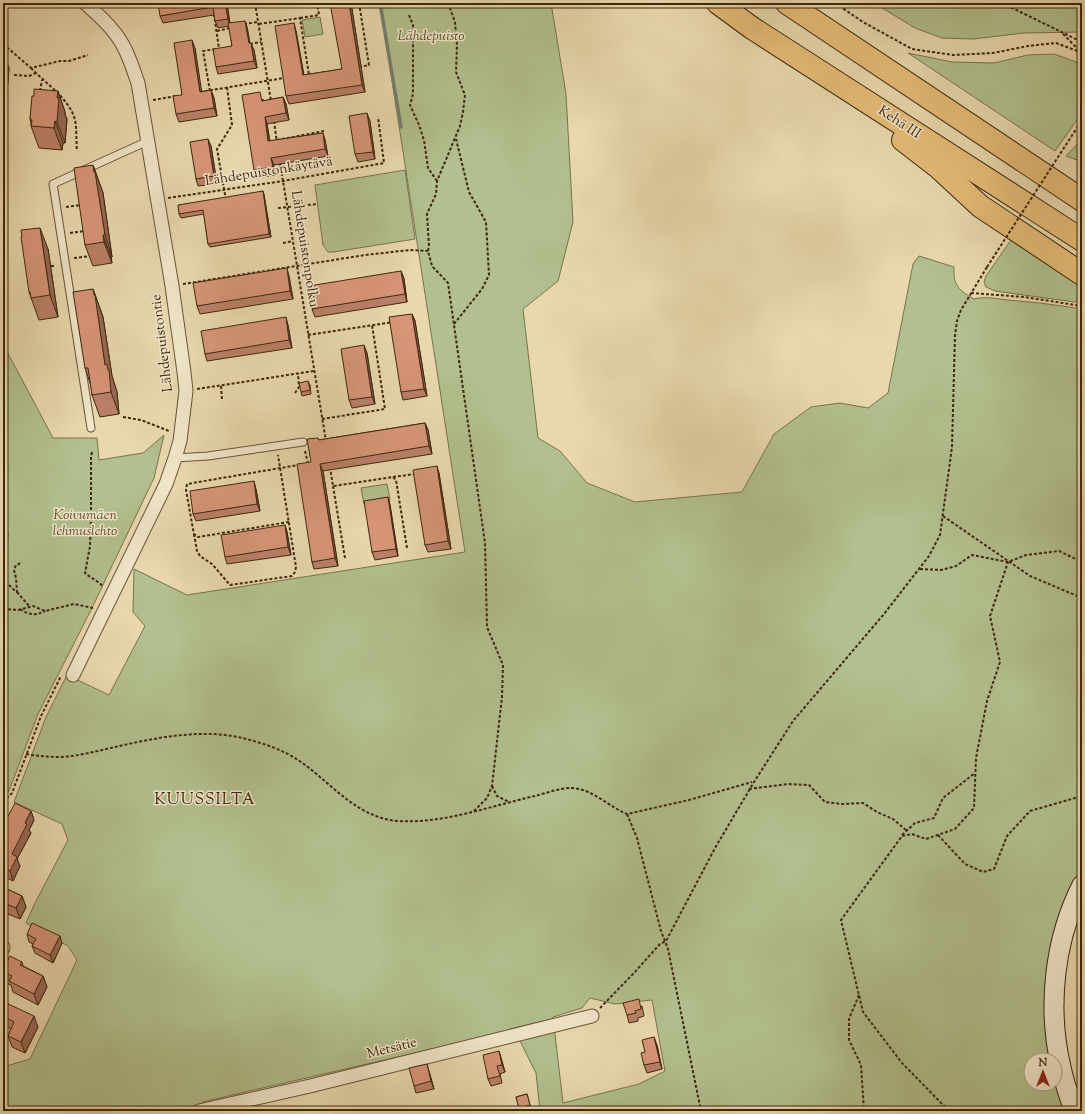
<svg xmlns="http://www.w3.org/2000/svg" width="1085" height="1114" font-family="'Sorts Mill Goudy',serif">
<rect width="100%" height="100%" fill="#e9d8ae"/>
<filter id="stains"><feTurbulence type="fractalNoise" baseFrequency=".005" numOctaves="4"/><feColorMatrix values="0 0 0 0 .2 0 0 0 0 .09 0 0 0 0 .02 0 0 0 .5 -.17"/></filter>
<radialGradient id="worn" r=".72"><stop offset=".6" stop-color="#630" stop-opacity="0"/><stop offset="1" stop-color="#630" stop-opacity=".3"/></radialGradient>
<g fill="#b2bf8e" stroke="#78734e" fill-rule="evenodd">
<path d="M 380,3 L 551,3 L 566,94 L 573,222 L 558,281 L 523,309 L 538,438 L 560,451 L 587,483 L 635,502 L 742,492 L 774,434 L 811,407 L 840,403 L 868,408 L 888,393 L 913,264 L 919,256 L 954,267 C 953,286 959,290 974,299 C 985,296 997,299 1008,300 C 1033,302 1058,305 1082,309 L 1082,865 L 1063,907 L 1053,1060 L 1031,1060 L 1031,1084 L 1055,1084 L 1055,1070 L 1067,1111 L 540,1111 L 536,1073 L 520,1041 L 506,1032 L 202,1102 L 204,1111 L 3,1111 L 3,1067 L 30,1059 L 77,960 L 68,946 L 26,923 L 35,903 L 68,840 L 62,824 L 14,802 L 46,717 L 67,675 L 109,695 L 145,626 L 133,612 L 134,569 L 187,595 L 465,552 ZM 590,998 L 615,1004 L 652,1000 L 665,1071 L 639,1084 L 563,1103 L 553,1017 L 582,1008 Z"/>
<polygon points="874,3 1082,3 1082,32 1024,33 973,39 942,38 915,28"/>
<polygon points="320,17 323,34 305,37 302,20"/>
<polygon points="908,53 952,62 994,63 1028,55 1054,54 1082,64 1082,113 1055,151"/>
<polygon points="1082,139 1082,162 1066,156"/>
<polygon points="405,170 415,239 333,252 328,252 323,245 315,185"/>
<polygon points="1013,237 1082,281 1082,303 995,291 986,287 984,282 986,276"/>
<polygon points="3,344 53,438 97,438 99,460 143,453 164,435 154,478 91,610 38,714 9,791 3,799"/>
<polygon points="387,484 390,500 364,504 361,488"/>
</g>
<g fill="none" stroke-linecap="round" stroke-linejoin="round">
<polyline stroke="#737f6e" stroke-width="3.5" points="380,3 401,127"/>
<g stroke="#685335" stroke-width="9">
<g id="service">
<polyline points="91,428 53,184 148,141"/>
<polyline points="175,458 208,456 303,442"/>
</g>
</g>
<g stroke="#685335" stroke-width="15">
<g id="minor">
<path d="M 73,675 L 166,484 L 175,458 L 180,441 L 186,391 L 184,372 L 172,286 L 138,83 C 132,66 126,46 114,32 C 106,21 95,12 85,3"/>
<polyline points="3,948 3,947"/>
<polyline points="199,1111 310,1086 592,1016"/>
</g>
</g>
<g stroke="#3d270d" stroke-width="21">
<path id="secondary" d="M 1074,1111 C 1069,1096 1064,1082 1061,1067 C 1047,1008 1054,940 1082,885"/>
</g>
<g stroke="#3d270d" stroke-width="24">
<g id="trunk">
<polyline points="718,3 752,28 1082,240"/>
<polyline points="787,3 1082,200"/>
<polyline points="903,140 938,167 980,206 1082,274"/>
</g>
</g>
<g stroke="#3d270d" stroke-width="2" stroke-dasharray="3 2" stroke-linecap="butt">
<polyline points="255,3 271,101"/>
<polyline points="359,3 369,65 360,67"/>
<polyline points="448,3 455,22 457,46 456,72 465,95 463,112 460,126 437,181 436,194 427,214 429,246 428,251 432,266 448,283 485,543 487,627 503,665 502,697 492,786 487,798 474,811"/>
<polyline points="835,3 863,22 912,49 953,55 993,53 1028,46 1056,43 1080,52"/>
<polyline points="1002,3 1082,42"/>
<polyline points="106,7 122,3"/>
<polyline points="214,14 219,49"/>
<polyline points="409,15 413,25 413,94 410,105 419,125 424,140 428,168 437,181"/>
<polyline points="300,18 319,15 317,3"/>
<polyline points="244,24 258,22"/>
<polyline points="259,24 300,18 309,75"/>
<polyline points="217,31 230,28"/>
<polyline points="1063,34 1082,53"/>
<polyline points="3,44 31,68 60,61 69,61 88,55"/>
<polyline points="250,44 261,42"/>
<path d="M 31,68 C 45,83 70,99 75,120 C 77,130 76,141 77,151"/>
<polyline points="14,75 29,76 36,73"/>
<polyline points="40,91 42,80"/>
<polyline points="210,91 203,51 216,49"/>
<polyline points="200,92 284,78"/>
<polyline points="153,100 176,96"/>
<polyline points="274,121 277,143"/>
<polyline points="277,140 324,131"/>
<polyline points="280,163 326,441"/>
<polyline points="168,198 283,181 384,163 378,117"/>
<polyline points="226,200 217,149 232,125 227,87"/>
<polyline points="66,207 81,205"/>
<polyline points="278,208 318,204"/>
<polyline points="70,233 85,231"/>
<polyline points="283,243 293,241"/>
<polyline points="74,258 91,256"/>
<polyline points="51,266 56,266"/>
<polyline points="183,284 365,255 410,250 428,251"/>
<polyline points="971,293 1024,297 1082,306"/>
<polyline points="454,324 482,289 489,275 486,222 469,192 456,139"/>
<polyline points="3,332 5,330"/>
<polyline points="308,335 393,322"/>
<polyline points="221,386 222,400"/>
<polyline points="197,389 314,371"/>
<polyline points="295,393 299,387 298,373"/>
<polyline points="123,417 141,420 169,431"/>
<polyline points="322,419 385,409 372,325"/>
<polyline points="305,451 308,463"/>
<path d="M 92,452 L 91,456 L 91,517 L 90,546 L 85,573 C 90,578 98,580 103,587"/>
<polyline points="330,467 333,486 393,477 396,480 407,548"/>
<polyline points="393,477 415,474"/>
<polyline points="333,486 345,558"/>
<polyline points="943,516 1030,576 1082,598"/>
<polyline points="289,522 198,537 194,534 193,529 186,490 187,484 298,465"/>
<polyline points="3,530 7,532 8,538"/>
<polyline points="194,534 197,551 200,556 212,564 230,585 292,576 295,572 296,567 278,455"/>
<polyline points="920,569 941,570 956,566 972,555 1008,562 1026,555 1059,551 1082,562"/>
<polyline points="9,585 15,591 17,592 16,578 14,570 16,565 19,564 21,561"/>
<polyline points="17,592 29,606"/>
<polyline points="3,609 18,610 33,606 45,611 74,604 93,608"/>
<path d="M 20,609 C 29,615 35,616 45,611"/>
<path d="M 26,754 C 38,756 49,757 61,757 C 79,756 97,751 115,747 C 154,738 199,729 238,737 C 259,742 280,748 298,760 C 330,781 355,817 397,821 C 444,824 490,806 535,796 C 546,793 560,788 572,788 C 593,789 609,807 627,814 L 689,800 L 752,782"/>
<polyline points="492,786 497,796 509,802"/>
<polyline points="749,789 788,784 809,785 825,802 842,804 863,803 877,812 893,819 907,831"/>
<polyline points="3,802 12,793 41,716 61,676"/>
<polyline points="627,814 637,838 661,931 668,949 701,1111"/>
<polyline points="902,835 915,823 934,818 943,798 975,773"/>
<polyline points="938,835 965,864 983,872 994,869 1007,836 1030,811 1075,798 1082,793"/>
<polyline points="859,995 849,1019 849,1040 861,1065 864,1111"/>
<polyline points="600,1008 633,974 660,944 666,941 715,848 754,782 793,721 884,614 929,556 940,535 952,447 955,335 957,321 961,310 987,267"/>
<polyline points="949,1111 902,1063 863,1012 841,920 902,836 912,834 926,839 955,829 974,808 976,758 987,701 1000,662 990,616 1008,562"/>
</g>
<use href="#service" stroke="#f1e6ca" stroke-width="7"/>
<use href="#minor" stroke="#f1e6ca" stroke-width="13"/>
<use href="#secondary" stroke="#f1e6ca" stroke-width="19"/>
<use href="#trunk" stroke="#e4bc77" stroke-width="22"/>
<polyline stroke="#3d270d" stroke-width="2" stroke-dasharray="3 2" stroke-linecap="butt" points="987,267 1082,120"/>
</g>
<g fill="#ba8068" stroke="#3d270d">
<polygon points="227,3 230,23 247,27 250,43 254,50 257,68 218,74 216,67 232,46 229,26 218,28 215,21 214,15 163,23 160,16"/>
<polygon points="263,3 287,3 264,7"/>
<polygon points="351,3 365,92 289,104 286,96 296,31 304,75 342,69"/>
<polygon points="195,48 201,92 211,90 214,98 217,116 179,122 176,114 182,95"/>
<polygon points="3,49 7,61 7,63 9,68 7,92 5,91 4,98 3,98"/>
<polygon points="58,91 65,112 65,115 67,119 65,143 63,143 62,150 39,148 31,126 31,123 30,119 34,96"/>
<polygon points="283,97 286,104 289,120 267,124 270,141 323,133 325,140 328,156 274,165 275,175 256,178 254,170 263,99 263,101"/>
<polygon points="370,121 375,159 358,162 355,154"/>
<polygon points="211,146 217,184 198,186 196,179"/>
<polygon points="93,165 103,193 112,257 111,257 112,263 93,266 85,245"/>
<polygon points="263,191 264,195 271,237 210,247 208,244 204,214 181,218 179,214"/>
<polygon points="48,249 58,317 39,320 29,292"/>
<polygon points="401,271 404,279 407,302 315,317 312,309"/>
<polygon points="289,276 293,299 200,314 197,306"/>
<polygon points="93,289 103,317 112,376 117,392 119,414 100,417 92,395 91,386 85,368"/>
<polygon points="412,314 415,321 427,396 403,400 401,392"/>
<polygon points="288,325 292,348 207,361 205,354"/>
<polygon points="367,353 375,404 352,408 349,400"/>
<polygon points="308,381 310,385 311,394 302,396 301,392"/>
<polygon points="425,423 428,430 432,454 323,471 338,566 314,569 312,562 319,440"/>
<polygon points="439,473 451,549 428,552 425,545"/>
<polygon points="256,489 260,511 196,521 193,514"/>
<polygon points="388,497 390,505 398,556 375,560 372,552"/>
<polygon points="285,525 287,532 291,555 227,564 225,557"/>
<polygon points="31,811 34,820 29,830 31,833 17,859 20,866 13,881 3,876 3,877 3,831 5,826 4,824"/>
<polygon points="3,887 22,896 26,907 20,919 8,914 6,920 3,919"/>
<polygon points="27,934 62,943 53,963 35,953 32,946 33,944 29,942"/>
<polygon points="22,962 23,966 43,976 47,987 38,1005 13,992 11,985 6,983 3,975 3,969"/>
<polygon points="3,998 6,999 7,1003 38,1027 25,1053 12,1047 8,1036 11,1029 3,1025"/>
<polygon points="642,1006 644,1016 638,1018 638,1021 629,1023 627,1015"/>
<polygon points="657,1045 662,1069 647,1073 644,1065 645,1052"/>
<polygon points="499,1051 505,1072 500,1074 502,1083 491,1086 488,1079"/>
<polygon points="429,1071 434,1089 416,1093 414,1086"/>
<polygon points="527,1094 531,1109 520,1111 516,1097"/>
</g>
<g fill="#976855" stroke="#3d270d">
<polygon points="225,3 227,3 230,26 228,19"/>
<polygon points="349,3 351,3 365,92 362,85"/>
<polygon points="245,21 247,27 251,50 249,43"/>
<polygon points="294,23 296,31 305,83 303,75"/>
<polygon points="192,40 195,48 203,100 200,92"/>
<polygon points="251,43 254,50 257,68 254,61"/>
<polygon points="3,49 7,61 7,63 9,68 7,92 3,82"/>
<polygon points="3,87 5,91 4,98 3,95"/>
<polygon points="211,90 214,98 217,116 214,108"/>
<polygon points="58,91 65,112 65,115 67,119 65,143 57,122"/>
<polygon points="283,97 286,104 289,120 286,113"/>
<polygon points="367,113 370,121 375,159 373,152"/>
<polygon points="265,117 267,124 271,149 268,141"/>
<polygon points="55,121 63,143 62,150 54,128"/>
<polygon points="323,133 325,140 328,156 325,149"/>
<polygon points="208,139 211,146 217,184 214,176"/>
<polygon points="271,158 274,165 275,175 273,167"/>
<polygon points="93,165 103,193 112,257 105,235"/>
<polygon points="263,191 264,195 271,237 269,234"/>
<polygon points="40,228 48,249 58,317 50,295"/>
<polygon points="103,235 111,257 112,263 104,242"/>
<polygon points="287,268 289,276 293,299 290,291"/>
<polygon points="401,271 404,279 407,302 405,294"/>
<polygon points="93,289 103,317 112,376 117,392 119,414 111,392 105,365"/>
<polygon points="412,314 415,321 427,396 424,389"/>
<polygon points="286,317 288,325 292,348 289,340"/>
<polygon points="364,345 367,353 375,404 372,397"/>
<polygon points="425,423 428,430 432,454 429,446"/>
<polygon points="320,464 323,471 338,566 335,558"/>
<polygon points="437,466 439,473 451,549 448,541"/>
<polygon points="254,481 256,489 260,511 257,504"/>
<polygon points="388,497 390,505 398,556 396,549"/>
<polygon points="285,525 287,532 291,555 288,547"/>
<polygon points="31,811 34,820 29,830 31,833 17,859 20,866 13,881 10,871 12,854 25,823"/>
<polygon points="22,896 26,907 20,919 16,908"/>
<polygon points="4,903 8,914 6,920 3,913 3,906"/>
<polygon points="60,936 62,943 53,963 50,955"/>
<polygon points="43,976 47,987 38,1005 34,994"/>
<polygon points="34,1016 38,1027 25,1053 21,1042"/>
<polygon points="654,1037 657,1045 662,1069 660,1062"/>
<polygon points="499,1051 505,1072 502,1065"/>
<polygon points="427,1064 429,1071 434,1089 431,1081"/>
</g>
<g fill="#d89579" stroke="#3d270d">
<polygon points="158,3 225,3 228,19 215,21 213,7 160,16"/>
<polygon points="330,3 349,3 362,85 286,96 275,26 294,23 303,75 342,69"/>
<polygon points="245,21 249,43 251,43 254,61 216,67 213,49 232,46 228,23"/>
<polygon points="192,40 200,92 211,90 214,108 176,114 173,96 182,95 174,43"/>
<polygon points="34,89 58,91 57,98 59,98 57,122 55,121 54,128 31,126 32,120 30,119 32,96 34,96"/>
<polygon points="260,92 262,101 283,97 286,113 265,117 268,141 323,133 325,149 271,158 273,167 254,170 242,95"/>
<polygon points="367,113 373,152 355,154 349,116"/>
<polygon points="208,139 214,176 196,179 190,142"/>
<polygon points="93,165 94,172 95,172 105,235 103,235 104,242 85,245 74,168"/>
<polygon points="263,191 269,234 208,244 203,210 179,214 178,205"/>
<polygon points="40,228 50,295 31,298 30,292 29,292 21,237 22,237 21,230"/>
<polygon points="287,268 290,291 197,306 193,283"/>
<polygon points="401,271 405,294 312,309 309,286"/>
<polygon points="93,289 94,295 95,295 105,365 107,364 108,370 109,370 111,392 92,395 88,368 85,368 73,292"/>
<polygon points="412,314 424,389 401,392 389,317"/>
<polygon points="286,317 289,340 205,354 201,331"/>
<polygon points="364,345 372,397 349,400 341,349"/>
<polygon points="308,381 310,390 301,392 299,383"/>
<polygon points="425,423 429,446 320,464 335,558 312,562 297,464 311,462 307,439 318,438 319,440"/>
<polygon points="437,466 448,541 425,545 413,470"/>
<polygon points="254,481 257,504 193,514 190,491"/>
<polygon points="388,497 396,549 372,552 364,501"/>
<polygon points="285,525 288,547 225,557 221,535"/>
<polygon points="15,803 31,811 25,823 27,824 12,854 17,857 10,871 3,868 3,831 6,825 4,824"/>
<polygon points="3,887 22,896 16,908 4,903 3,906"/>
<polygon points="32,923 60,936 50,955 32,946 36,939 27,934"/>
<polygon points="10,956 22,962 20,965 43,976 34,994 9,981 12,976 3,972 3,969"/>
<polygon points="3,998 6,999 4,1002 34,1016 21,1042 8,1036 14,1022 3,1016"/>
<polygon points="639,999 641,1009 635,1011 636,1013 627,1015 623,1003"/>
<polygon points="654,1037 660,1062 644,1065 641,1053 645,1052 642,1040"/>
<polygon points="499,1051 502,1065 497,1066 500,1076 488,1079 483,1055"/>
<polygon points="427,1064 431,1081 414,1086 409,1068"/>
<polygon points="527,1094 530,1105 519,1108 516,1097"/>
<polygon points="250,1107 251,1111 232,1111"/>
</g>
<g text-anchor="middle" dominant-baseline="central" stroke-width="3" stroke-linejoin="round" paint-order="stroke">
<g font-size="14" font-style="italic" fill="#5a4d2d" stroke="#f1e6ca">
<text x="431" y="37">Lähdepuisto</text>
<text x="85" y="516">Koivumäen<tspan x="85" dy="16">lehmuslehto</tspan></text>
</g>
<g font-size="14" fill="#3d270d" stroke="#f1e6ca">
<text transform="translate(899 123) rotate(33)">Kehä III</text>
<text transform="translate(269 172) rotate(-9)">Lähdepuistonkäytävä</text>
<text transform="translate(304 249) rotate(81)">Lähdepuistonpolku</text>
<text transform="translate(163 343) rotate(-97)">Lähdepuistontie</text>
<text transform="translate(392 1049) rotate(-14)">Metsätie</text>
</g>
<g font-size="16" letter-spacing="1" fill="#3d270d" stroke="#f1e6ca">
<text x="205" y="800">KUUSSILTA</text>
</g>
</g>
<rect width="1085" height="1114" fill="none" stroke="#e9d8ae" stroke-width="16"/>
<rect x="4" y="4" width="1077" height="1106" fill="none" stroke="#3d270d" stroke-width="2"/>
<rect x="8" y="8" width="1069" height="1098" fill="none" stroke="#3d270d"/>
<g transform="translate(1043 1072)"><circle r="19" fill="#f1e6ca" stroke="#a99a7e"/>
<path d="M0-3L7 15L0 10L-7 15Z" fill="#8f2418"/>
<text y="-6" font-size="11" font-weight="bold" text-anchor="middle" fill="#3d270d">N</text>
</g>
<rect width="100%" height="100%" filter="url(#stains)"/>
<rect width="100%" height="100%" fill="url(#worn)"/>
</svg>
